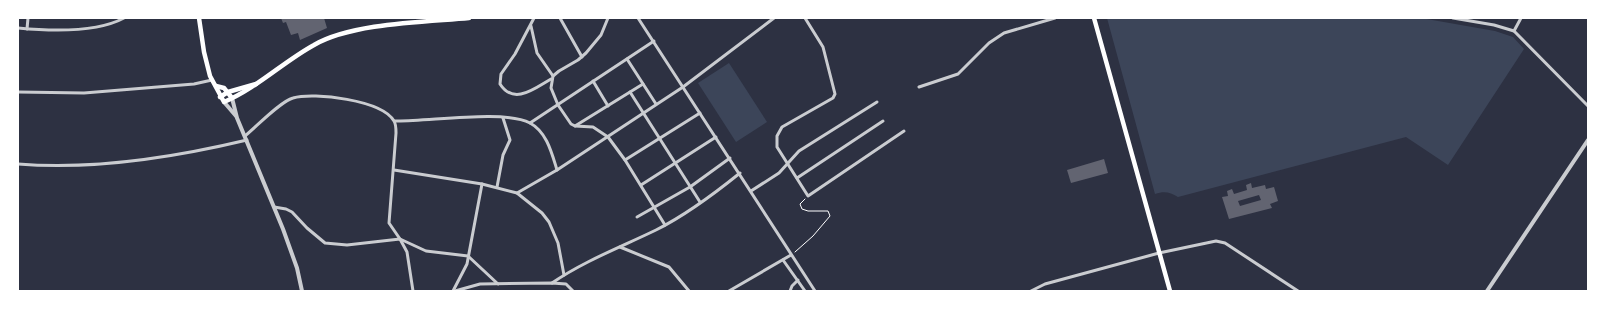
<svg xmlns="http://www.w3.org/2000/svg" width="1606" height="309" font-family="Lora,serif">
<rect width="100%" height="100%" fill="#2d3142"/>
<g fill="#3c4559">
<path d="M 1107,18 L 1421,18 L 1495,31 L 1513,37 L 1524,49 L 1448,165 L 1406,137 L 1178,197 C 1170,192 1164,191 1155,194 Z"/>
<polygon points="729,63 767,122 736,142 698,83"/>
</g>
<g fill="#626471" fill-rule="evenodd">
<polygon points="281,18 324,18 327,28 300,40 298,33 291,35 286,22 283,23"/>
<polygon points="1104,159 1108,173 1071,183 1067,170"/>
<path d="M 1251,183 L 1252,188 L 1265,185 L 1266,189 L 1274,187 L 1278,201 L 1270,204 L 1272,208 L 1229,219 L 1222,197 L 1228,196 L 1227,191 L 1232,189 L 1234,194 L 1247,190 L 1246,185 ZM 1259,195 L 1261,200 L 1240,206 L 1238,201 Z"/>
</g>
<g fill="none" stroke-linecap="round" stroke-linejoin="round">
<polyline stroke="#fff" stroke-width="1" points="795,252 813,236 830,216 828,211 808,211 802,209 800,204 805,199"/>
<g stroke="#caccd0" stroke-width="3">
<path d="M 534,18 L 515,54 L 501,74 L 500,84 C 514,106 535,88 551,79"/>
<polyline points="560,18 582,57"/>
<polyline points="608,18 601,35 586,53 578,60 559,71 553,76 551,88 558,105 571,124 575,126 593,127 608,137 625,160 665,225"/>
<polyline points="638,18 815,291"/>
<polyline points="805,18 823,47 835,94 833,98 782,127 777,136 777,147 808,196 904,131"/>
<polyline points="1453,18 1494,25 1514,31 1588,106"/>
<polyline points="531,26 537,53 553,76"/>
<path d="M 18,28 C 49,31 96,33 124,18"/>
<polyline points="27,29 28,18"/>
<polyline points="1514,31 1521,18"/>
<polyline points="627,59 656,104"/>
<polyline points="593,81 608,106"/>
<polyline points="919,87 958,74 989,43 1004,33 1055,18"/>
<polyline points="18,92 84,93 194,84 212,80"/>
<polyline points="630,92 700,202"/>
<path d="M 395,121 C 427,122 504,109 530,123 C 547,132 552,154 557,170"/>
<polyline points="530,123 654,41"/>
<polyline points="575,126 643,84"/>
<path d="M 245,136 C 256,127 281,101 293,98 C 314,92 382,100 394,121 C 396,124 396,129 396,133 L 389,223 L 400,239 L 407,252 L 413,291"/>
<polyline points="625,160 700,113"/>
<path d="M 18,164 C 91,170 176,157 247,140"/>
<polyline points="394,170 482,184 517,193 542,213 549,222 558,243 564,275"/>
<polyline points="797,178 883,121"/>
<polyline points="641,185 716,137"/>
<polyline points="497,187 503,155 510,140 503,118"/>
<polyline points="751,191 779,173 799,151 877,102"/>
<polyline points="517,193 557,170 683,87 774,18"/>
<polyline points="274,207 286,209 292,212 307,228 325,243 347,245 400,239 426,251 468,256 498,284"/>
<polyline points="637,217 690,187 730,158"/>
<polyline points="620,247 669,267 689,291"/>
<polyline points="783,260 805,291"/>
<path d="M 552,283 C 584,261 621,247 656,230 C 686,215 714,194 740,173"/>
<polyline points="453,291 467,264 482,184"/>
<polyline points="455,291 480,284 552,283 566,284 573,291"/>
<polyline points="729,291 791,255"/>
<polyline points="790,291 792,286 798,280"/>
<polyline points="1031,291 1045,284 1159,253 1216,241 1225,243 1298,291"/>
</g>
<g stroke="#caccd0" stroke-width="4">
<polyline points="232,98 237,118 283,229 297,268 302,291"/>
<polyline points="224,102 236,116"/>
<polyline points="1487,291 1588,140"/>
</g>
<g stroke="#fff" stroke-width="4.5">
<path d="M 199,18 L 204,52 L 210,76 L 224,102 C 257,88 283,62 314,45 C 352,23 425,22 469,18"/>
<polyline points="1094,18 1170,291"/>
<polyline points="216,86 224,88 232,98"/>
<polyline points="220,97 228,92 256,84"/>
</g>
</g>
<rect width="1606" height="309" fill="none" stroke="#ffffff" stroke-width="38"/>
</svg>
